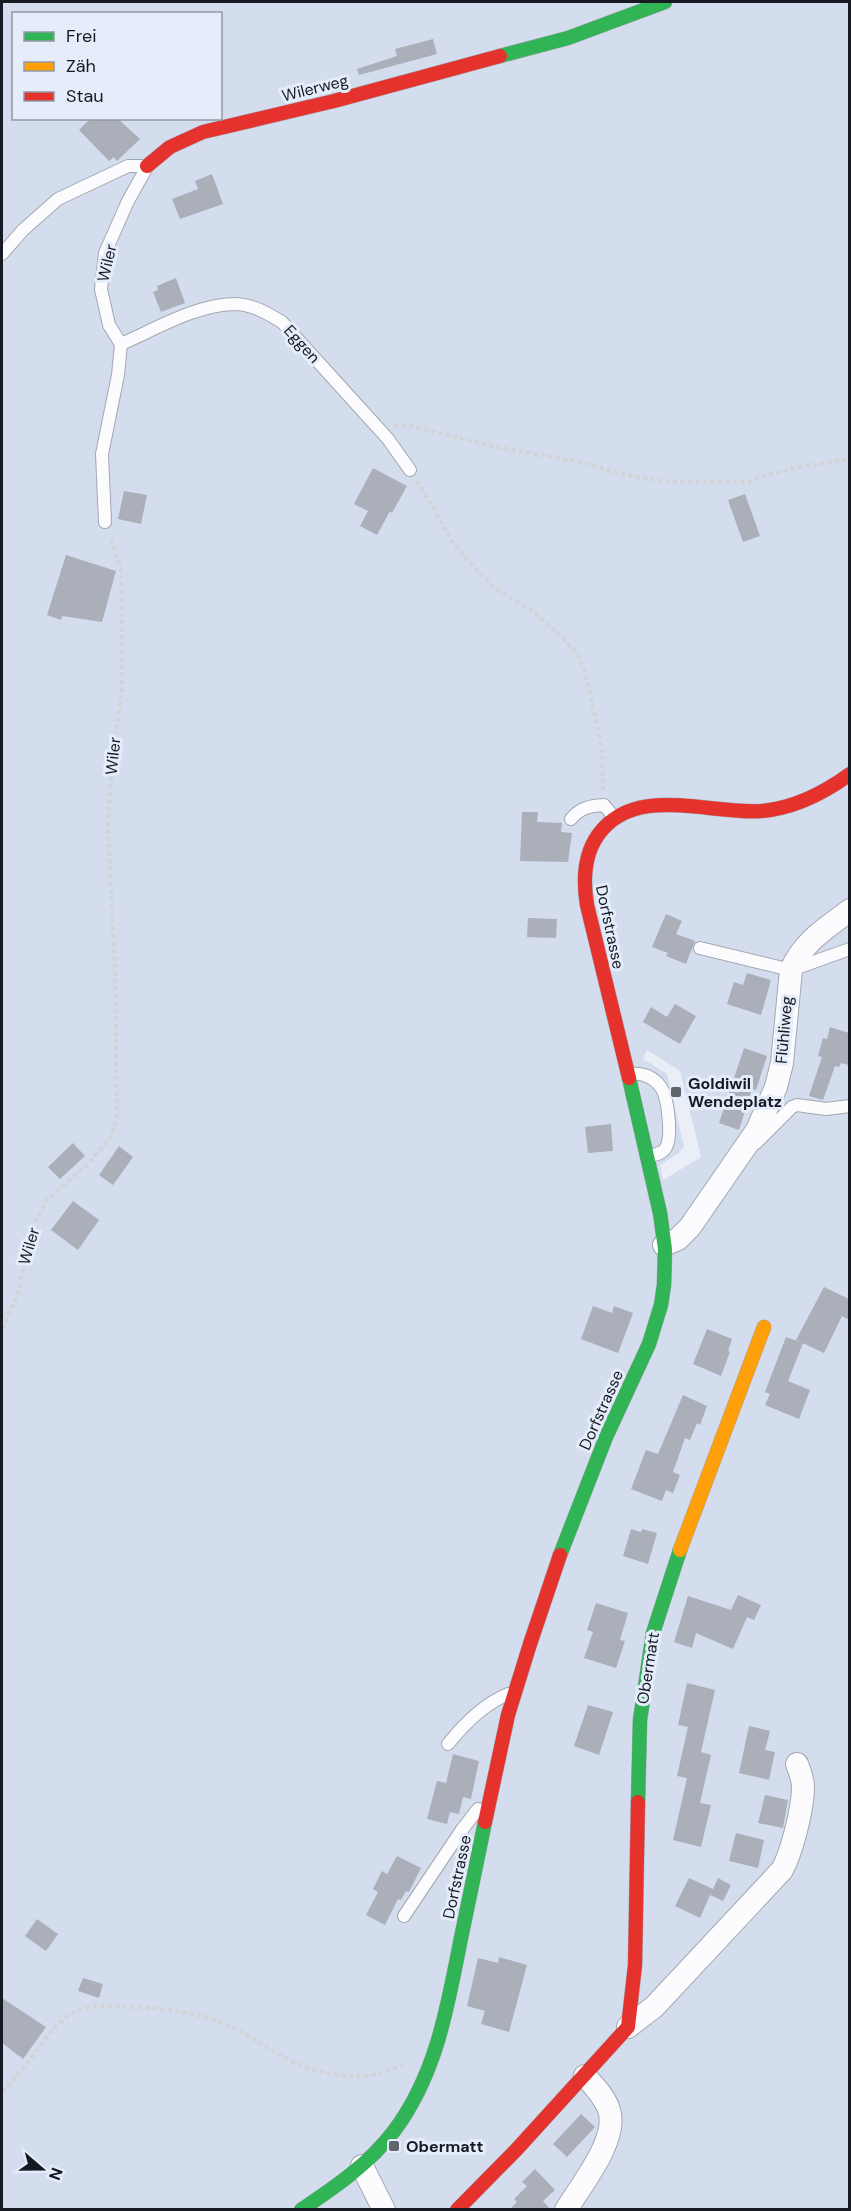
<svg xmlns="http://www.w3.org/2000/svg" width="851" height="2211" font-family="'DM Sans',sans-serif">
<rect width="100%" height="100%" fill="#eaeef6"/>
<path fill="#d3ddee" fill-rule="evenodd" d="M 2,2 L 849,2 L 849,2209 L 2,2209 ZM 14,14 L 220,14 L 220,118 L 14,118 ZM 647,1050 L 680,1071 L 701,1157 L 663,1180 L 660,1165 L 679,1153 L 684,1146 L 667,1074 L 643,1059 Z"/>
<g fill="#aaafba">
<polygon points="433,39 437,54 359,75 357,69 397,56 395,49"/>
<polygon points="91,118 117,118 140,139 117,161 114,157 109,161 79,130"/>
<polygon points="212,174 223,204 180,219 172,199 198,189 195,181"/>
<polygon points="176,278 185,303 161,312 153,292 158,290 157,286"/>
<polygon points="373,468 407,486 392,513 390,511 377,535 360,526 368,511 354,504"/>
<polygon points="124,491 147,495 141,524 118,519"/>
<polygon points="745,494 760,536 743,542 728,500"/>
<polygon points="66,555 116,571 102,622 62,616 61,620 47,615"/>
<polygon points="522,812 538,812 537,822 562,823 561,832 572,833 568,862 520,861"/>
<polygon points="666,914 682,921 676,934 695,941 686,964 666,956 668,953 652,947"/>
<polygon points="528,918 557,919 556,938 527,937"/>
<polygon points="747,973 771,980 761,1015 727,1004 734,982 743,985"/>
<polygon points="675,1004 696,1016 680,1044 643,1022 651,1007 667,1017"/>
<polygon points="830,1027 849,1033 849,1065 841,1063 839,1067 835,1066 823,1100 809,1096 822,1057 818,1056 823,1038 827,1039"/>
<polygon points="744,1048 767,1056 756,1090 752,1089 739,1130 719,1123"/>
<polygon points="611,1124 613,1151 588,1153 585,1127"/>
<polygon points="73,1143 85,1156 60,1179 48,1167"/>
<polygon points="119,1146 133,1157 113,1185 99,1175"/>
<polygon points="73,1201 99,1220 78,1250 51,1230"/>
<polygon points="824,1287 849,1299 849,1320 842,1316 824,1353 796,1340"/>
<polygon points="593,1306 612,1313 614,1306 633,1313 618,1353 581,1339"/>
<polygon points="707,1329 732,1339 728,1351 730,1352 721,1376 693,1364"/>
<polygon points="786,1337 803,1343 788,1381 810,1390 799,1419 765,1405 770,1394 765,1392"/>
<polygon points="683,1395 707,1406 700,1425 697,1423 690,1440 685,1438 673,1472 680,1475 673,1493 666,1490 662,1501 631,1489 646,1450 658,1454"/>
<polygon points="631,1529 641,1532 642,1529 657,1533 648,1564 623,1556"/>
<polygon points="738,1595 761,1605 754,1620 747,1617 733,1649 696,1633 692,1648 674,1642 688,1596 731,1610"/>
<polygon points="596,1603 628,1613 620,1640 625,1641 616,1668 584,1658 593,1632 587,1630"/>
<polygon points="687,1683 715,1690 701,1752 711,1755 700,1803 711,1805 701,1847 673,1840 687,1778 677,1776 688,1727 678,1725"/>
<polygon points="588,1705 613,1712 599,1755 574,1746"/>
<polygon points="749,1726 770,1731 765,1750 775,1752 769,1780 739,1773"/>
<polygon points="453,1754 479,1761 471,1799 463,1797 459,1814 450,1812 447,1824 427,1819 437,1781 446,1783"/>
<polygon points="765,1795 788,1800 783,1828 758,1823"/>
<polygon points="736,1833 764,1840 758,1868 729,1861"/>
<polygon points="397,1856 421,1868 409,1892 406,1891 401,1900 398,1899 385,1925 366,1915 378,1892 373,1889 382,1871 387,1874"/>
<polygon points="689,1878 713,1889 718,1878 731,1885 723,1901 710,1895 700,1918 675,1906"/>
<polygon points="37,1919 58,1934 46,1951 25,1936"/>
<polygon points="499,1957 527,1965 509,2032 481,2024 485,2011 467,2006 478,1958 498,1963"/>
<polygon points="83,1978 103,1984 99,1998 78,1991"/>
<polygon points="2,1998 46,2027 23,2059 2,2043"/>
<polygon points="581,2114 595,2127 567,2157 553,2144"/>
<polygon points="535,2169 555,2190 543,2201 551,2210 509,2210 517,2202 514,2199 527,2186 522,2182"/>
</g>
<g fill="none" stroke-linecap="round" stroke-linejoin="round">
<g stroke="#a3a7af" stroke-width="14">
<g id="lane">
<polyline points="2,254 23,230 58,199 128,166 146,166"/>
<path d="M 121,344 C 156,329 195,305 234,304 C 252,304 267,313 282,322 L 388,439 L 410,470"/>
<polyline points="105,522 102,454 118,375 121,344 109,325 101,289 105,253 128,201 147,167"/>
<path d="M 571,819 C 580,808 589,806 604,805 L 614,817"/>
<polyline points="700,948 791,970 850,949"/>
<path d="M 631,1074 C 642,1073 652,1076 660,1086 C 668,1096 673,1138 665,1149 C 661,1154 655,1155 648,1156"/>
<polyline points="756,1143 792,1107 797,1105 826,1109 850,1106"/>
<path d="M 448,1744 C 464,1724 484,1704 508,1694"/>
<polyline points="404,1916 461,1831 478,1809"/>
</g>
</g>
<g stroke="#a3a7af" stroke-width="24">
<g id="street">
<path d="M 664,1245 L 678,1239 L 690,1227 L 757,1130 L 776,1087 L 782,1063 L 791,970 C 803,942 826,928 850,910"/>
<path d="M 628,2027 L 654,2007 L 782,1870 C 792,1852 803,1808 803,1787 C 803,1779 800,1772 797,1764"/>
<polyline points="362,2166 384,2210"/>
<path d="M 566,2210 C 581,2185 619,2139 609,2110 C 605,2097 594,2086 585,2076"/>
</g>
</g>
<g stroke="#a3a7af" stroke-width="15">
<g id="fast">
<polyline points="500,56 568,38 665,2"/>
<polyline points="560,1555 606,1437 649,1344 661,1305 664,1285 665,1249 660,1213 629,1078"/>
<polyline points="638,1802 640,1720 653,1633 680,1550"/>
<path d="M 301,2210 C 335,2187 369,2164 394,2131 C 436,2075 447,2009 460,1943 C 468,1903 477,1862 485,1822"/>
</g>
</g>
<g stroke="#a3a7af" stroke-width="15">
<polyline id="slow" points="680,1550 764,1327"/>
</g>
<g stroke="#a3a7af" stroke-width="15">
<g id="jam">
<polyline points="147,166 170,147 203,132 334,101 500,56"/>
<path d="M 629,1078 L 587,905 C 583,881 584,855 598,835 C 635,783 710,815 762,811 C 795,808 824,793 850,774"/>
<polyline points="485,1822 508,1715 530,1644 560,1555"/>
<polyline points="457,2210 517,2149 628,2027 635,1965 638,1802"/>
</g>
</g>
<g stroke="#d3d4d7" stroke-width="4" stroke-dasharray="4.5 3" stroke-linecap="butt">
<polyline points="394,425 411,426 491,446 580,462 622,474 662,481 749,482 762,476 795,468 850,459"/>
<polyline points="417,481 454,544 470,563 496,589 535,613 562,637 577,654 585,671 602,749 603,790"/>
<polyline points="2,1329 18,1294 31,1232 45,1202 89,1163 111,1138 117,1116 115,972 108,827 113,751 122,691 122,630 121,569 110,536"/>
<path d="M 2,2092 C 10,2083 18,2074 26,2065 C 40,2048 52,2026 71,2014 C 87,2004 106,2006 124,2007 C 156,2007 192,2011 222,2023 C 244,2031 262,2045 282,2056 C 318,2076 366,2085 404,2064"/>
</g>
<use href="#lane" stroke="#fcfcfe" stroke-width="12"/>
<use href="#street" stroke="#fcfcfe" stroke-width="22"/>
<use href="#fast" stroke="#30b455" stroke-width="14"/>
<use href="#slow" stroke="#ff9f0a" stroke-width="14"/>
<use href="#jam" stroke="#e5322d" stroke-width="14"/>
</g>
<g fill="#60646c" stroke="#e5edfb" stroke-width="2">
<rect x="670" y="1086" width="12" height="12" rx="3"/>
<rect x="388" y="2140" width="12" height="12" rx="3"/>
</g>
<g text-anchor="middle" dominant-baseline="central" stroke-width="6" stroke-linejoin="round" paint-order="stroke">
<g font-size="16" fill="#161a22" stroke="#e5edfb">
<text transform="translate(315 88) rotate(-14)">Wilerweg</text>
<text transform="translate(107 263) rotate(-77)">Wiler</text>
<text transform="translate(302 344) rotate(48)">Eggen</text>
<text transform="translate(113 756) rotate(-84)">Wiler</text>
<text transform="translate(610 927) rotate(78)">Dorfstrasse</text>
<text transform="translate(784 1030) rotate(-85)">Flühliweg</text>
<text transform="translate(29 1246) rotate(-74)">Wiler</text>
<text transform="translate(601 1410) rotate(-66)">Dorfstrasse</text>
<text transform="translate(648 1668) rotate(-81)">Obermatt</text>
<text transform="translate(457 1877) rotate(-78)">Dorfstrasse</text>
</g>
<g font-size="16" font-weight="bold" fill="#161a22" stroke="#e5edfb" text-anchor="start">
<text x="688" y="1083">Goldiwil<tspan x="688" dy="18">Wendeplatz</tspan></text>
<text x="406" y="2146">Obermatt</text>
</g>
</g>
<rect width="851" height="2211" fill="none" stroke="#161a22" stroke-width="6"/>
<rect x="12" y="12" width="210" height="108" fill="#e5edfb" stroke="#9299a4" stroke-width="1.5"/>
<rect x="24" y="32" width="30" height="9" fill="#30b455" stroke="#9299a4" stroke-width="1.5"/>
<text x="66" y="42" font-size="18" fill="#161a22">Frei</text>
<rect x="24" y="62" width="30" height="9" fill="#ff9f0a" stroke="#9299a4" stroke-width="1.5"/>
<text x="66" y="72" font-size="18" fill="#161a22">Zäh</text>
<rect x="24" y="92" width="30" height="9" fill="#e5322d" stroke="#9299a4" stroke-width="1.5"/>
<text x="66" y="102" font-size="18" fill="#161a22">Stau</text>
<g transform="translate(42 2169) rotate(110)" stroke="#e5edfb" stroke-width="4.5" paint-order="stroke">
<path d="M0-4.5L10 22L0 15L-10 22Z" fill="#161a22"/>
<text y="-9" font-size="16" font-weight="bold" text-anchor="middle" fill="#161a22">N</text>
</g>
</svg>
